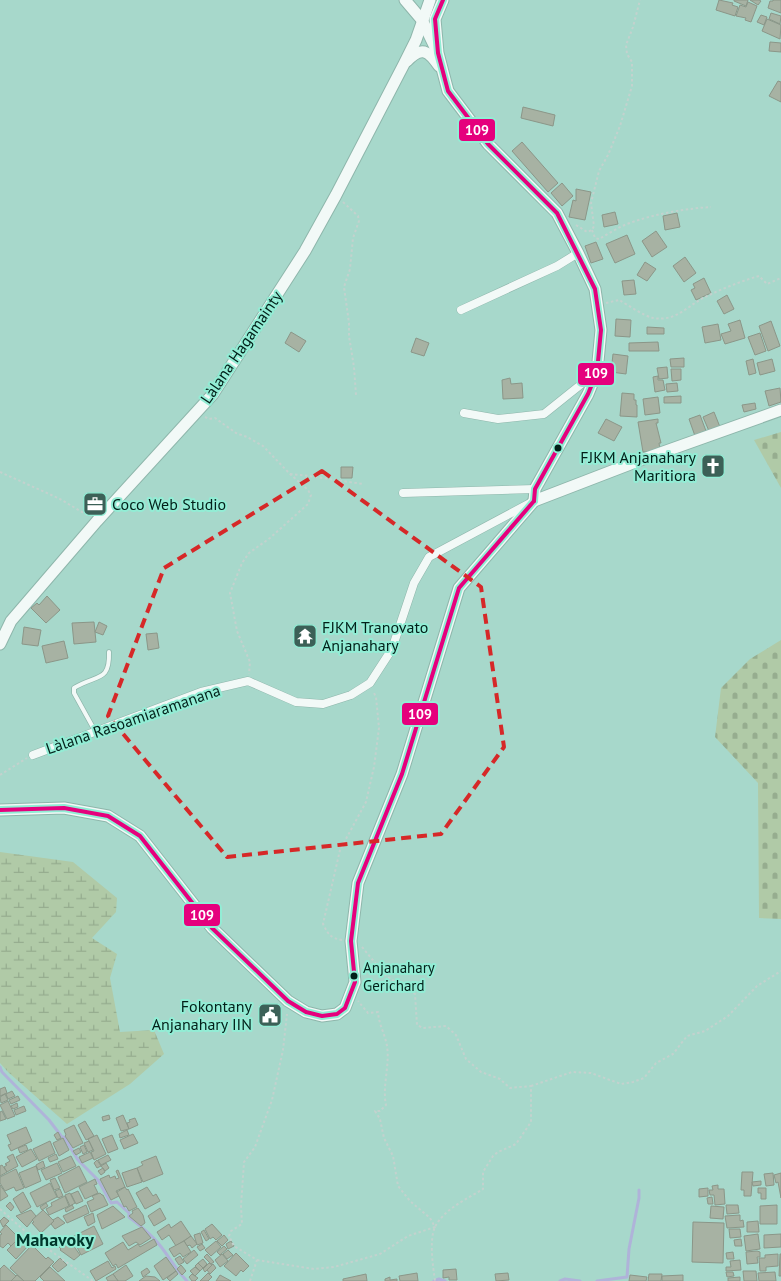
<svg xmlns="http://www.w3.org/2000/svg" width="781" height="1281" font-family="'PT Sans',sans-serif">
<defs>
<pattern id="wetland-marsh" width="20" height="14" patternUnits="userSpaceOnUse" patternTransform="scale(1.25)"><rect width="20" height="14" fill="#b0caa7"/><path d="M1 5h8M5 5V1M11 12h8M15 12V8" fill="none" stroke="#96ad8f"/></pattern>
<pattern id="cemetery-stones" width="16" height="16" patternUnits="userSpaceOnUse" patternTransform="scale(1.25)"><rect width="16" height="16" fill="#b0caa7"/><path d="M2 7V4a2 2 0 0 1 4 0v3zM10 15v-3a2 2 0 0 1 4 0v3z" fill="#96ad8f"/></pattern>
</defs>
<rect width="100%" height="100%" fill="#a7d8cb"/>
<polygon fill="url(#wetland-marsh)" points="0,852 73,862 117,898 116,912 92,938 117,954 110,978 120,1032 154,1030 164,1054 130,1084 67,1124 8,1072 0,1063"/>
<g fill="url(#cemetery-stones)">
<polygon points="781,432 781,488 754,440"/>
<polygon points="781,640 781,919 759,918 758,783 715,737 721,688 750,659"/>
</g>
<g fill="none" stroke-linecap="round" stroke-linejoin="round">
<g stroke="#afb3d9" stroke-width="3">
<path d="M 0,1067 L 2,1072 L 49,1120 L 62,1137 L 64,1137 L 78,1160 L 98,1180 L 111,1203 L 117,1202 L 129,1213 L 129,1217 C 139,1225 149,1232 158,1243 C 169,1256 176,1270 187,1281"/>
<polyline points="434,1281 439,1279 445,1281"/>
<polyline points="560,1281 565,1279 580,1281"/>
<polyline points="597,1281 627,1277 629,1249 639,1198 639,1190"/>
</g>
</g>
<g fill="#a7b2a3" stroke="#8b9688">
<polygon points="719,0 733,3 732,5 738,7 735,16 716,10"/>
<polygon points="734,0 748,0 746,6 734,1"/>
<polygon points="750,0 759,0 761,1 758,5"/>
<polygon points="773,0 781,0 781,13 768,8 770,1 773,1"/>
<polygon points="748,2 757,6 751,22 745,20 746,18 736,16 740,5 746,7"/>
<polygon points="771,13 781,16 780,24 769,19"/>
<polygon points="761,15 767,17 764,25 757,22"/>
<polygon points="767,19 781,25 780,39 762,31"/>
<polygon points="770,42 781,43 781,52 769,51"/>
<polygon points="778,81 781,82 781,102 769,96"/>
<polygon points="523,107 555,115 553,126 521,118"/>
<polygon points="522,142 558,183 548,192 512,151"/>
<polygon points="562,183 573,196 562,206 551,193"/>
<polygon points="576,189 591,192 585,220 569,217 573,200 576,201"/>
<polygon points="615,212 618,224 604,227 602,215"/>
<polygon points="677,213 680,227 665,230 663,216"/>
<polygon points="656,231 667,247 652,257 642,241"/>
<polygon points="627,235 635,254 615,263 606,244"/>
<polygon points="596,242 603,259 591,263 585,246"/>
<polygon points="685,257 696,273 684,282 673,266"/>
<polygon points="645,262 656,269 647,281 637,275"/>
<polygon points="704,278 711,293 696,300 691,290 695,288 693,284"/>
<polygon points="634,280 636,294 624,295 622,281"/>
<polygon points="727,295 734,309 724,314 717,301"/>
<polygon points="616,319 631,320 630,337 615,336"/>
<polygon points="740,320 745,338 725,344 721,334 731,331 728,324"/>
<polygon points="771,321 780,346 768,351 759,326"/>
<polygon points="718,324 721,340 705,343 702,327"/>
<polygon points="647,327 664,328 664,334 647,334"/>
<polygon points="291,332 306,341 299,352 285,343"/>
<polygon points="760,333 766,351 755,355 748,337"/>
<polygon points="416,338 429,343 424,356 411,352"/>
<polygon points="658,342 659,351 629,351 629,343"/>
<polygon points="613,354 628,356 626,374 611,372"/>
<polygon points="684,358 684,367 671,367 670,359"/>
<polygon points="753,359 756,373 749,375 746,361"/>
<polygon points="772,359 775,371 760,375 757,363"/>
<polygon points="667,367 668,378 659,379 657,368"/>
<polygon points="671,369 681,369 681,380 672,381"/>
<polygon points="658,376 658,380 663,380 665,390 655,392 653,377"/>
<polygon points="510,378 511,384 522,383 523,398 503,399 502,380"/>
<polygon points="677,383 678,391 667,392 666,384"/>
<polygon points="780,388 781,402 769,406 765,391"/>
<polygon points="622,393 634,394 634,400 636,400 636,405 637,405 637,417 620,416"/>
<polygon points="681,396 681,403 664,403 664,397"/>
<polygon points="658,397 660,413 645,415 643,399"/>
<polygon points="755,403 756,409 744,412 742,405"/>
<polygon points="714,412 720,427 709,431 703,417"/>
<polygon points="700,415 706,431 695,436 689,419"/>
<polygon points="606,419 622,427 614,441 598,433"/>
<polygon points="658,419 658,423 656,423 661,443 659,443 660,450 643,452 638,422"/>
<polygon points="341,467 353,467 352,478 341,478"/>
<polygon points="47,596 60,610 46,623 31,608 37,603 39,605"/>
<polygon points="94,622 96,642 74,644 72,623"/>
<polygon points="99,622 107,626 103,635 95,632"/>
<polygon points="24,627 41,630 38,646 22,644"/>
<polygon points="157,633 159,648 148,650 146,634"/>
<polygon points="64,641 68,658 46,663 42,646"/>
<polygon points="5,1087 7,1093 0,1096 0,1089"/>
<polygon points="12,1091 15,1096 8,1099 6,1094"/>
<polygon points="5,1094 8,1100 1,1103 0,1097"/>
<polygon points="18,1096 20,1100 11,1104 9,1100"/>
<polygon points="8,1101 15,1116 7,1119 0,1105"/>
<polygon points="17,1103 18,1107 13,1109 11,1106"/>
<polygon points="24,1106 26,1111 16,1115 14,1110"/>
<polygon points="2,1111 6,1119 0,1121 0,1112"/>
<polygon points="109,1115 110,1119 103,1121 102,1117"/>
<polygon points="123,1115 129,1129 121,1131 116,1118"/>
<polygon points="135,1118 138,1125 129,1129 127,1123 130,1122 129,1120"/>
<polygon points="85,1121 94,1136 86,1140 78,1125"/>
<polygon points="74,1125 83,1143 73,1148 65,1136 66,1135 64,1130"/>
<polygon points="26,1127 32,1141 11,1151 8,1145 11,1144 7,1135"/>
<polygon points="127,1130 129,1135 120,1138 119,1134"/>
<polygon points="58,1132 61,1138 57,1140 54,1135"/>
<polygon points="133,1134 138,1143 124,1149 120,1140"/>
<polygon points="97,1135 106,1154 94,1160 91,1152 94,1151 88,1139"/>
<polygon points="112,1135 118,1149 108,1153 102,1139"/>
<polygon points="63,1138 69,1150 59,1156 53,1143"/>
<polygon points="50,1141 55,1153 39,1161 33,1149"/>
<polygon points="89,1141 93,1150 88,1152 84,1143"/>
<polygon points="26,1145 28,1150 20,1153 18,1148"/>
<polygon points="84,1145 87,1152 83,1154 80,1147"/>
<polygon points="79,1148 81,1152 76,1155 73,1151"/>
<polygon points="31,1149 37,1159 22,1167 16,1157"/>
<polygon points="90,1152 93,1158 82,1163 79,1157"/>
<polygon points="13,1154 18,1166 7,1172 4,1167 7,1165 5,1164 10,1161 7,1157"/>
<polygon points="56,1154 58,1159 50,1162 48,1158"/>
<polygon points="108,1155 111,1160 101,1165 98,1160"/>
<polygon points="71,1156 76,1166 63,1172 58,1162"/>
<polygon points="156,1156 163,1174 143,1182 137,1168 143,1165 141,1162"/>
<polygon points="97,1160 101,1166 97,1168 94,1163"/>
<polygon points="43,1161 45,1167 38,1170 36,1165"/>
<polygon points="57,1163 62,1173 46,1180 41,1170"/>
<polygon points="106,1163 109,1168 105,1171 101,1166"/>
<polygon points="2,1165 7,1172 0,1176 0,1166"/>
<polygon points="36,1166 41,1181 25,1188 19,1173"/>
<polygon points="79,1166 87,1182 65,1193 58,1177"/>
<polygon points="103,1168 105,1172 101,1175 98,1171"/>
<polygon points="137,1168 142,1182 127,1187 122,1173"/>
<polygon points="16,1169 24,1188 16,1191 14,1187 5,1191 0,1183 0,1177"/>
<polygon points="118,1170 125,1187 116,1191 119,1196 111,1200 100,1179 109,1175 110,1178 115,1176 116,1179 119,1178 116,1171"/>
<polygon points="742,1172 753,1172 751,1196 744,1196 744,1190 741,1190"/>
<polygon points="773,1173 774,1185 766,1186 764,1174"/>
<polygon points="781,1173 781,1198 778,1182 776,1183 774,1175"/>
<polygon points="55,1178 60,1188 54,1190 50,1180"/>
<polygon points="95,1179 97,1184 94,1185 98,1193 85,1199 79,1187"/>
<polygon points="761,1181 761,1185 753,1186 752,1182"/>
<polygon points="50,1183 57,1197 37,1207 30,1193"/>
<polygon points="0,1185 8,1196 0,1201"/>
<polygon points="718,1185 718,1189 724,1189 725,1204 715,1205 714,1195 710,1195 709,1190 713,1190 712,1186"/>
<polygon points="125,1187 127,1190 128,1189 137,1207 129,1211 126,1206 124,1207 117,1192"/>
<polygon points="147,1187 153,1196 156,1194 160,1201 145,1209 136,1193"/>
<polygon points="708,1188 708,1196 699,1197 699,1189"/>
<polygon points="758,1188 766,1188 766,1199 761,1199 761,1193 758,1193"/>
<polygon points="60,1189 63,1196 58,1198 55,1191"/>
<polygon points="78,1191 83,1201 76,1204 71,1194"/>
<polygon points="23,1192 31,1207 21,1213 13,1199"/>
<polygon points="70,1193 75,1203 70,1206 65,1195"/>
<polygon points="100,1193 102,1195 103,1195 108,1205 91,1212 87,1202 94,1199 92,1196"/>
<polygon points="65,1196 69,1206 49,1215 46,1209 52,1206 51,1203"/>
<polygon points="712,1197 713,1204 708,1204 707,1198"/>
<polygon points="10,1202 14,1207 11,1211 6,1206"/>
<polygon points="46,1203 48,1206 42,1210 40,1207"/>
<polygon points="72,1205 74,1208 66,1212 65,1209"/>
<polygon points="86,1205 89,1213 67,1223 63,1216"/>
<polygon points="726,1205 738,1205 739,1213 727,1214"/>
<polygon points="777,1205 777,1224 760,1224 760,1206"/>
<polygon points="113,1206 125,1217 102,1229 97,1215"/>
<polygon points="711,1206 724,1207 723,1219 710,1218"/>
<polygon points="138,1208 143,1215 145,1223 141,1226 129,1216 133,1213 132,1211"/>
<polygon points="160,1208 166,1219 154,1226 148,1216"/>
<polygon points="31,1210 36,1216 27,1227 16,1216"/>
<polygon points="43,1210 54,1221 41,1233 32,1223 34,1222 32,1220"/>
<polygon points="93,1213 95,1222 88,1226 84,1217"/>
<polygon points="740,1215 740,1221 743,1220 744,1227 727,1228 725,1216"/>
<polygon points="4,1217 9,1221 3,1227 0,1221"/>
<polygon points="58,1217 65,1223 55,1229 51,1224 54,1221 53,1220"/>
<polygon points="181,1221 191,1236 176,1246 169,1235 162,1240 157,1232 169,1224 171,1228"/>
<polygon points="758,1221 759,1232 747,1232 747,1222"/>
<polygon points="693,1222 724,1223 723,1263 692,1262"/>
<polygon points="212,1224 222,1235 216,1240 213,1237 210,1239 205,1229"/>
<polygon points="6,1225 19,1238 11,1246 8,1243 3,1248 0,1246 0,1235 2,1234 0,1232"/>
<polygon points="94,1226 103,1244 81,1255 72,1237"/>
<polygon points="142,1227 151,1238 140,1245 136,1242 129,1246 122,1236"/>
<polygon points="729,1229 740,1229 741,1237 730,1238"/>
<polygon points="204,1230 209,1239 206,1241 201,1232"/>
<polygon points="200,1233 203,1243 197,1245 194,1235"/>
<polygon points="758,1234 760,1249 746,1251 744,1236"/>
<polygon points="781,1234 781,1247 764,1248 764,1235"/>
<polygon points="224,1235 228,1240 222,1246 217,1241"/>
<polygon points="191,1236 197,1244 192,1248 190,1245 187,1246 184,1241"/>
<polygon points="19,1238 28,1246 16,1259 7,1250"/>
<polygon points="64,1239 73,1245 80,1255 74,1260 60,1250 61,1249 56,1244"/>
<polygon points="154,1239 157,1245 118,1268 116,1264 113,1266 105,1253 123,1242 128,1250 138,1244 140,1247"/>
<polygon points="741,1239 742,1246 735,1246 734,1240"/>
<polygon points="184,1241 191,1252 183,1257 180,1253 174,1257 169,1249"/>
<polygon points="216,1241 221,1247 211,1256 205,1250"/>
<polygon points="231,1241 234,1246 228,1249 226,1244"/>
<polygon points="202,1244 205,1248 200,1251 197,1247"/>
<polygon points="32,1245 46,1259 48,1257 54,1262 35,1281 24,1281 10,1268"/>
<polygon points="224,1246 227,1249 220,1255 217,1252"/>
<polygon points="194,1250 198,1255 187,1264 183,1259"/>
<polygon points="228,1250 233,1255 227,1259 223,1254"/>
<polygon points="757,1251 760,1252 760,1257 757,1257 758,1263 747,1264 746,1252"/>
<polygon points="733,1252 734,1259 727,1259 726,1253"/>
<polygon points="236,1253 249,1266 243,1272 241,1270 236,1276 224,1266"/>
<polygon points="207,1254 214,1262 211,1264 204,1257"/>
<polygon points="222,1254 228,1261 220,1267 215,1260"/>
<polygon points="778,1254 778,1266 766,1267 766,1271 760,1271 759,1258 765,1258 765,1255"/>
<polygon points="780,1254 781,1254 781,1276 779,1276"/>
<polygon points="180,1256 184,1262 179,1265 175,1259"/>
<polygon points="166,1257 176,1271 163,1280 154,1266"/>
<polygon points="60,1258 67,1265 58,1272 52,1266"/>
<polygon points="203,1259 207,1264 203,1268 198,1263"/>
<polygon points="740,1260 741,1270 726,1271 726,1267 731,1267 730,1261"/>
<polygon points="108,1261 112,1268 115,1266 116,1269 96,1281 90,1271"/>
<polygon points="198,1263 203,1268 200,1271 195,1266"/>
<polygon points="209,1263 212,1265 205,1272 203,1269"/>
<polygon points="213,1264 216,1268 210,1274 207,1270"/>
<polygon points="4,1265 16,1276 11,1281 0,1281 0,1269"/>
<polygon points="126,1265 133,1276 125,1281 118,1281 113,1274"/>
<polygon points="181,1265 186,1271 182,1275 177,1269"/>
<polygon points="50,1267 65,1281 44,1281 40,1277"/>
<polygon points="195,1267 200,1271 195,1276 190,1271"/>
<polygon points="147,1268 150,1272 143,1277 141,1272"/>
<polygon points="456,1269 457,1280 449,1280 449,1277 443,1278 443,1270"/>
<polygon points="176,1271 178,1274 170,1281 167,1278"/>
<polygon points="743,1271 756,1271 757,1281 744,1281"/>
<polygon points="726,1272 733,1272 734,1276 727,1277"/>
<polygon points="775,1272 776,1281 759,1281 758,1273"/>
<polygon points="208,1273 212,1277 208,1281 200,1281"/>
<polygon points="417,1273 418,1281 400,1281 399,1276"/>
<polygon points="508,1273 509,1280 496,1281 495,1274"/>
<polygon points="113,1274 118,1281 108,1281 106,1278"/>
<polygon points="192,1274 198,1278 195,1281 192,1281 189,1277"/>
<polygon points="366,1274 367,1281 343,1281 343,1279"/>
<polygon points="649,1274 662,1274 661,1281 648,1281"/>
<polygon points="17,1275 24,1281 11,1281"/>
<polygon points="220,1275 231,1281 216,1281"/>
<polygon points="630,1275 647,1277 646,1281 629,1281"/>
<polygon points="683,1275 683,1281 662,1281 662,1276"/>
<polygon points="146,1276 155,1277 160,1281 139,1281"/>
<polygon points="390,1277 390,1280 397,1279 397,1281 385,1281 385,1279"/>
<polygon points="740,1277 740,1281 728,1281 728,1278"/>
</g>
<g fill="none" stroke-linecap="round" stroke-linejoin="round">
<g stroke="#8eb6ab" stroke-width="5.5">
<path id="lane" d="M 95,731 L 74,693 L 74,688 C 96,674 110,683 109,652"/>
</g>
<g stroke="#8eb6ab" stroke-width="9">
<g id="street">
<polyline points="461,310 557,266 578,253"/>
<polyline points="464,413 498,419 544,414 594,374"/>
<polyline points="403,493 535,489"/>
<polyline points="33,755 201,692 248,681 296,702 323,704 351,695 370,683 392,649 414,583 429,557 530,503"/>
</g>
</g>
<g stroke="#8eb6ab" stroke-width="13">
<g id="secondary">
<polyline points="405,0 422,20 435,47"/>
<polyline points="443,0 435,19 438,53 448,91 488,144 557,213 578,253 595,289 601,330 597,372 588,394 535,489 534,501"/>
<path d="M 407,61 C 421,46 428,50 439,66"/>
<polyline points="0,644 11,621 97,521 213,394 305,251 336,195 404,64 416,40 430,0"/>
<polyline points="0,810 64,808 108,816 140,836 212,928 288,1001 306,1012 322,1016 337,1014 345,1008 355,982 351,941 358,883 402,774 459,588 534,501 638,461 781,410"/>
</g>
</g>
<g stroke="#c3d2ce" stroke-width="2" stroke-dasharray="2.5 2.5" stroke-linecap="butt">
<polyline points="343,202 358,216 359,221 353,238 350,269 344,287 349,323 349,336 354,367 356,395"/>
<polyline points="576,225 587,232 592,230 594,226 591,203 599,171 608,155 620,126 632,86 632,62 627,54 626,45 633,27 640,0"/>
<path d="M 592,230 L 595,238 L 599,239 C 608,234 617,228 627,224 C 654,214 682,209 711,207"/>
<path d="M 606,303 L 619,300 C 628,305 644,316 653,318 C 676,322 687,306 705,297 C 722,289 741,281 759,276 L 767,284 L 781,278"/>
<polyline points="205,417 209,419 215,418 236,433 247,437 263,446 290,474 308,490 311,495 308,504 270,538 249,553 242,563 230,593 237,631 250,662 249,674"/>
<polyline points="0,472 58,498 89,516"/>
<path d="M 290,474 C 315,476 339,481 364,484"/>
<polyline points="0,775 27,758"/>
<path d="M 342,940 C 330,938 328,934 323,924 L 340,850 L 366,802 L 374,767 L 379,728 L 376,697 L 373,691"/>
<path d="M 362,947 L 386,976 L 415,994 L 417,1025 L 423,1028 L 446,1026 L 456,1035 L 466,1059 L 481,1072 L 500,1079 L 510,1088 L 531,1086 L 531,1122 L 516,1144 L 498,1152 L 493,1156 L 483,1172 L 483,1189 C 467,1199 444,1209 435,1227 C 429,1240 433,1267 435,1281"/>
<polyline points="531,1086 572,1072 591,1073 621,1084 633,1082 644,1078 656,1063 673,1054 687,1036 705,1031 728,1016 757,986 781,971"/>
<polyline points="0,1209 34,1239 93,1281"/>
<path d="M 257,1260 L 314,1269 L 334,1267 L 380,1254 L 408,1236 L 435,1227 L 430,1218 L 410,1201 L 398,1186 L 393,1156 L 384,1138 L 380,1119 L 375,1111 L 380,1111 L 386,1105 C 382,1086 390,1066 387,1046 C 385,1034 379,1025 378,1012 L 368,1013 L 358,1001"/>
<polyline points="250,1281 257,1260 234,1246 229,1236 231,1231 242,1224 241,1206 244,1162 255,1147 272,1100 283,1050 287,1014"/>
</g>
<use href="#lane" stroke="#f2f9f7" stroke-width="4"/>
<use href="#street" stroke="#f2f9f7" stroke-width="8"/>
<use href="#secondary" stroke="#f2f9f7" stroke-width="11"/>
<g stroke="#92edd5" stroke-width="8">
<g id="bus-1">
<polyline points="443,0 435,19 438,53 448,91 488,144 557,213 595,289 601,330 597,372 588,394 535,489 534,501"/>
<polyline points="0,810 64,808 108,816 140,836 212,928 288,1001 306,1012 322,1016 337,1014 345,1008 355,982 351,941 358,883 402,774 459,588 534,501"/>
</g>
</g>
<use href="#bus-1" stroke="#e5007d" stroke-width="4"/>
</g>
<path fill="none" stroke="#d62828" stroke-width="4" stroke-dasharray="10 6" stroke-linejoin="round" d="M 322,471 L 481,587 L 504,747 L 441,834 L 227,857 L 108,716 L 164,568 Z"/>
<defs>
<g id="church-square" transform="scale(1.25)"><rect x="-9" y="-9" width="18" height="18" rx="4" fill="#3c6057" stroke="#92edd5"/><path d="M-1.2-6h2.4v3.5h3.3v2.4h-3.3V6h-2.4V-.1h-3.3v-2.4h3.3Z" fill="#fff"/></g>
<g id="office-square" transform="scale(1.25)"><rect x="-9" y="-9" width="18" height="18" rx="4" fill="#3c6057" stroke="#92edd5"/><path d="M-6-3h4V-5.5h4V-3h4V5H-6ZM-1-4.5V-3h2v-1.5ZM-6 0V1H6V0Z" fill="#fff"/></g>
<g id="temple-square" transform="scale(1.25)"><rect x="-9" y="-9" width="18" height="18" rx="4" fill="#3c6057" stroke="#92edd5"/><path d="M0-6L5-2H3V0L6.5 2.5H4V6H1.5V3h-3V6H-4V2.5H-6.5L-3 0V-2H-5Z" fill="#fff"/></g>
<g id="civic-square" transform="scale(1.25)"><rect x="-9" y="-9" width="18" height="18" rx="4" fill="#3c6057" stroke="#92edd5"/><path d="M-.6-6.5H3V-4.5H.6V-3L4-1V1h2V6H-6V1h2V-1L-.6-3ZM-1.2 2.5V6h2.4V2.5Z" fill="#fff"/></g>
</defs>
<g fill-rule="evenodd">
<use href="#church-square" x="713" y="466"/>
<use href="#office-square" x="95" y="504"/>
<use href="#temple-square" x="305" y="636"/>
<use href="#civic-square" x="270" y="1015"/>
</g>
<g fill="#022019" stroke="#92edd5" stroke-width="2">
<circle cx="558" cy="448" r="4.5"/>
<circle cx="354" cy="976" r="4.5"/>
</g>
<g text-anchor="middle" dominant-baseline="central" stroke-width="4" stroke-linejoin="round" paint-order="stroke">
<g font-size="15" fill="#022019" stroke="#92edd5" text-anchor="start">
<text x="363" y="967">Anjanahary<tspan x="363" dy="18">Gerichard</tspan></text>
</g>
<g font-size="16" fill="#022019" stroke="#92edd5">
<text transform="translate(241 347) rotate(-56)">Làlana Hagamainty</text>
<text transform="translate(133 719) rotate(-19)">Làlana Rasoamiaramanana</text>
</g>
<g font-size="16" fill="#022019" stroke="#92edd5" text-anchor="end">
<text x="696" y="457">FJKM Anjanahary<tspan x="696" dy="18">Maritiora</tspan></text>
<text x="112" y="504" text-anchor="start">Coco Web Studio</text>
<text x="322" y="627" text-anchor="start">FJKM Tranovato<tspan x="322" dy="18">Anjanahary</tspan></text>
<text x="252" y="1006">Fokontany<tspan x="252" dy="18">Anjanahary IIN</tspan></text>
</g>
<g font-size="18" font-weight="bold" fill="#00362b" stroke="#92edd5">
<text x="55" y="1239">Mahavoky</text>
</g>
</g>
<g stroke="#92edd5" stroke-width="2">
<rect x="458" y="118" width="38" height="24" rx="5" fill="#e5007d"/>
<rect x="577" y="362" width="38" height="24" rx="5" fill="#e5007d"/>
<rect x="401" y="702" width="38" height="24" rx="5" fill="#e5007d"/>
<rect x="183" y="903" width="38" height="24" rx="5" fill="#e5007d"/>
</g>
<g font-size="14" text-anchor="middle" font-weight="bold" fill="#fff">
<text x="477" y="135">109</text>
<text x="596" y="378">109</text>
<text x="420" y="719">109</text>
<text x="202" y="920">109</text>
</g>
</svg>
